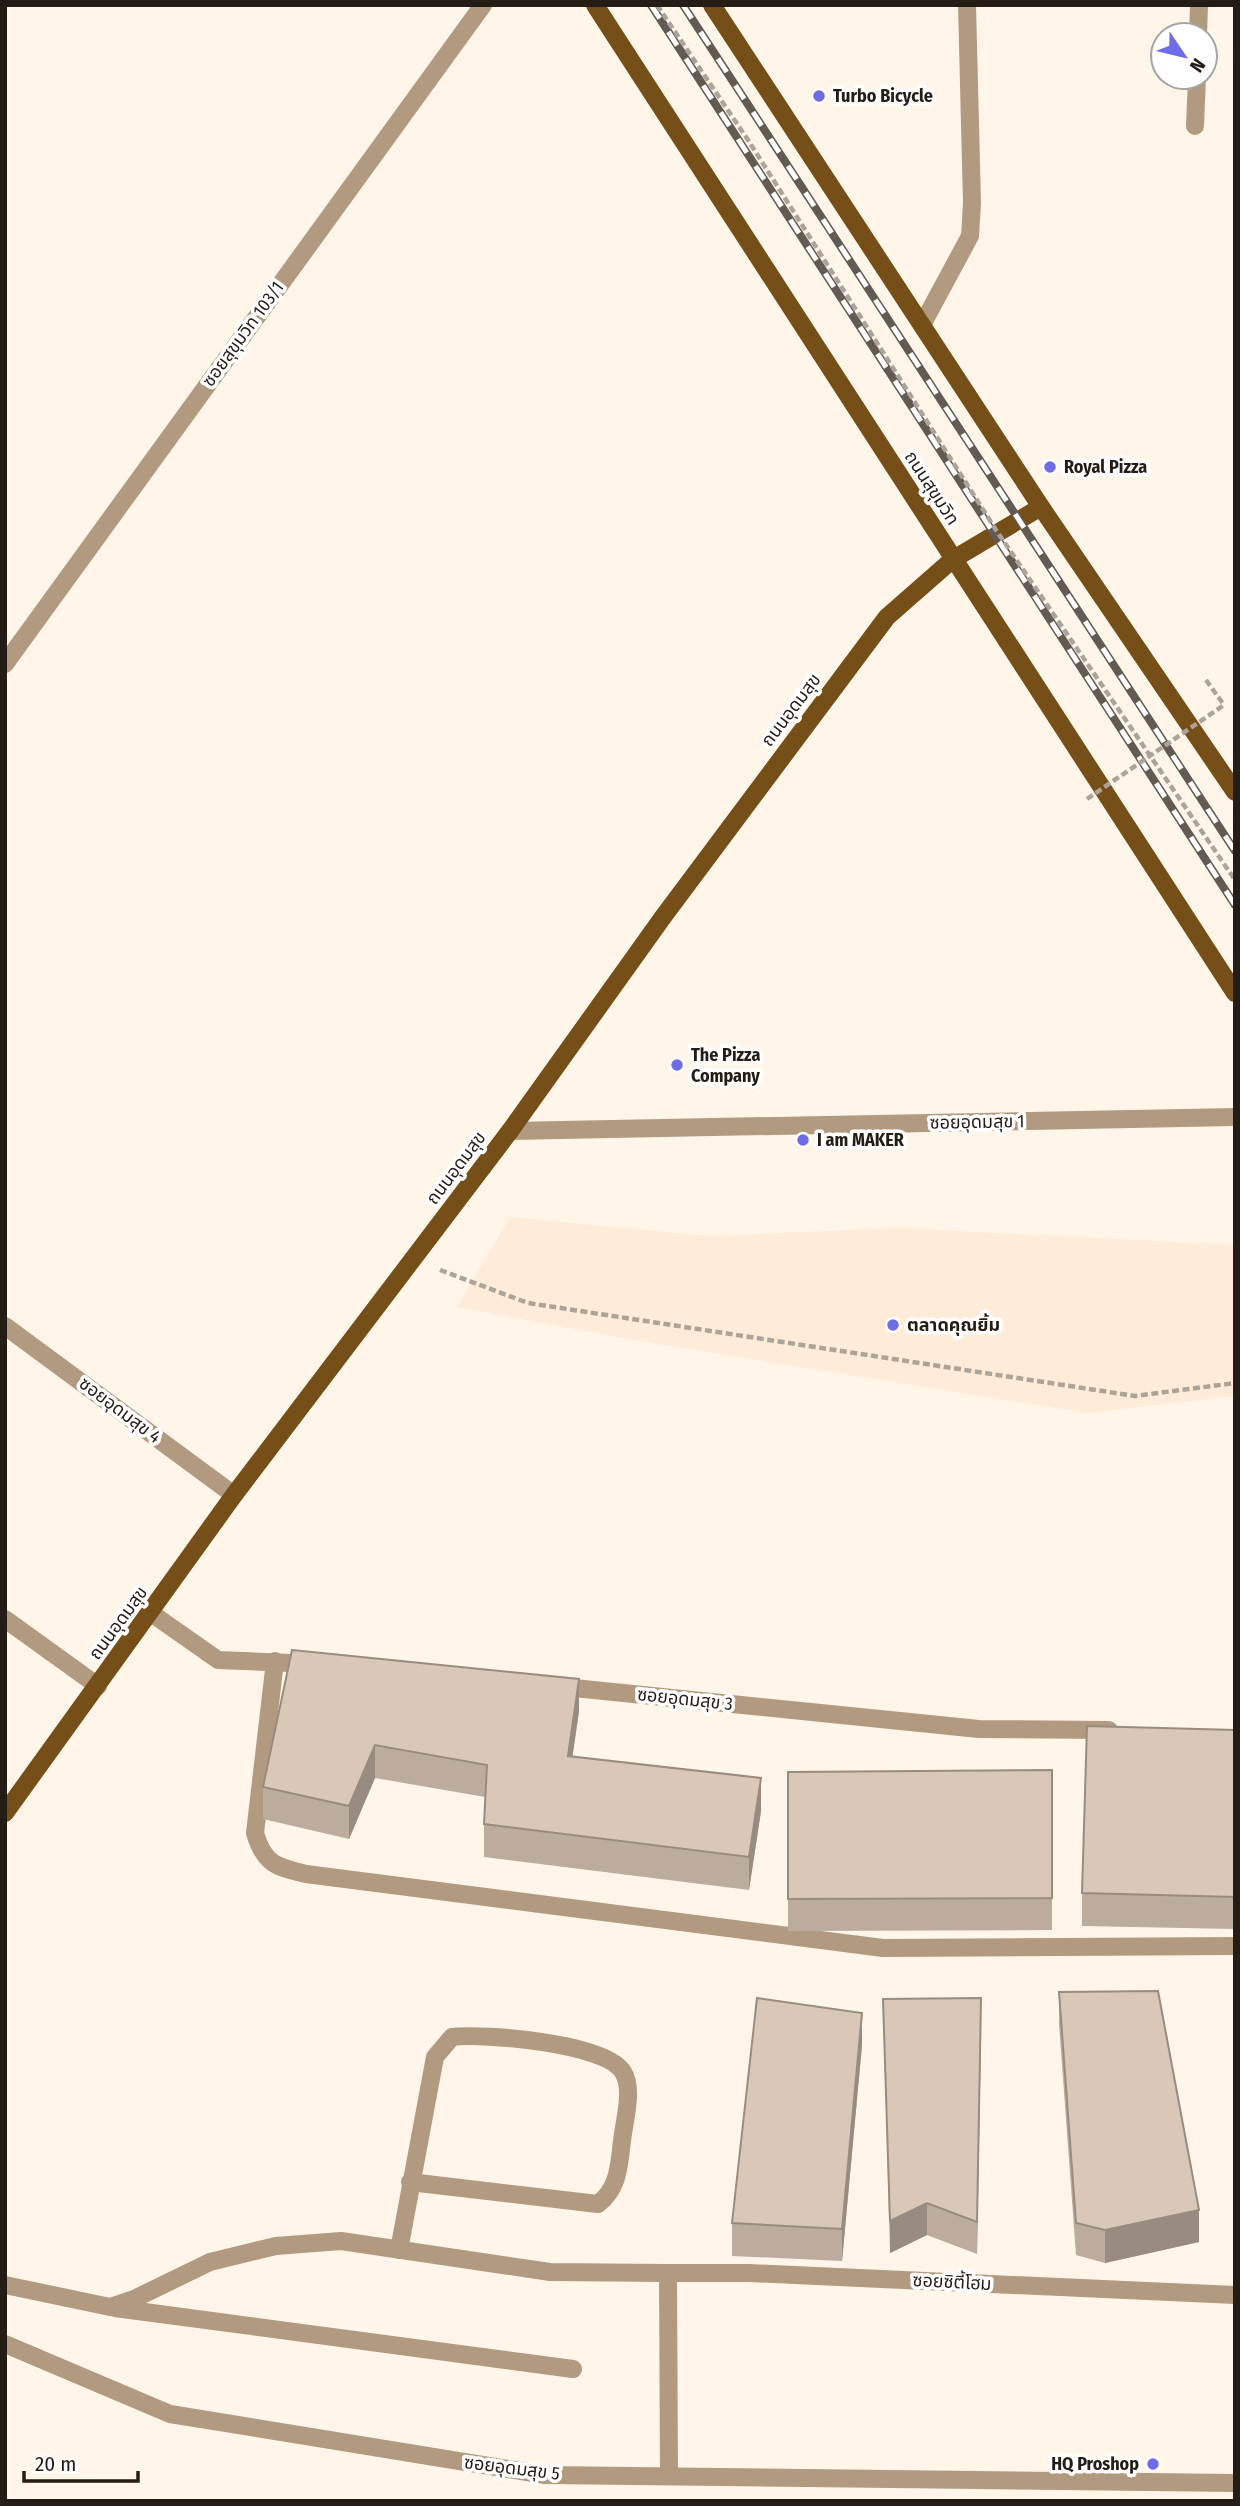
<svg xmlns="http://www.w3.org/2000/svg" width="1240" height="2506" font-family="'Fira Sans Condensed','Noto Sans Thai',sans-serif">
<rect width="100%" height="100%" fill="#fff5e9"/>
<polygon fill="#feecd8" points="510,1217 708,1236 898,1228 1235,1245 1235,1396 1087,1413 645,1342 457,1307"/>
<g fill="none" stroke-linecap="round" stroke-linejoin="round">
<g stroke="#aca399" stroke-width="4.5" stroke-dasharray="7 3.5" stroke-linecap="butt">
<polyline points="1206,680 1224,705"/>
<polyline points="440,1270 528,1303 1135,1396 1235,1383"/>
</g>
<g stroke="#b19a80" stroke-width="18">
<polyline points="1198,35 1199,5"/>
<polyline points="1195,126 1197,77"/>
<polyline points="922,325 970,236 972,203 967,5"/>
<polyline points="5,664 483,5"/>
<polyline points="510,1131 1235,1117"/>
<polyline points="5,1326 234,1495"/>
<polyline points="151,1613 218,1660 314,1664"/>
<polyline points="5,1619 98,1686"/>
<path d="M 275,1661 L 255,1833 C 264,1864 276,1867 306,1874 L 883,1948 L 1235,1946"/>
<polyline points="554,1686 979,1729 1109,1730"/>
<path d="M 399,2250 L 435,2057 L 452,2037 C 483,2033 606,2043 623,2072 C 634,2089 624,2121 622,2141 C 619,2165 619,2188 598,2204 L 410,2182"/>
<polyline points="668,2273 749,2273 1235,2295"/>
<polyline points="5,2285 110,2307 134,2299 210,2262 276,2246 341,2241 550,2272 668,2273 669,2476"/>
<polyline points="115,2308 573,2369"/>
<polyline points="5,2344 170,2414 545,2475 1235,2483"/>
</g>
<g stroke="#764e18" stroke-width="18">
<polyline points="595,5 1235,993"/>
<polyline points="712,5 1041,507 1235,792"/>
<polyline points="5,1813 234,1495 510,1131 663,917 887,617 952,560 1041,507"/>
</g>
<g stroke="#625b53" stroke-width="8">
<g id="rail">
<polyline points="651,5 1235,905"/>
<polyline points="683,5 1235,851"/>
</g>
</g>
<use href="#rail" stroke="#fff" stroke-width="5" stroke-dasharray="16" stroke-linecap="butt"/>
<g stroke="#aca399" stroke-width="4.5" stroke-dasharray="7 3.5" stroke-linecap="butt">
<polyline points="657,5 748,140 996,530 1235,880"/>
<polyline points="1087,799 1224,705"/>
</g>
</g>
<g fill="#bbac9d">
<polygon points="292,1650 579,1711 572,1757 761,1811 749,1890 484,1857 484,1824 485,1797 375,1778 349,1839 263,1819 263,1787"/>
<polygon points="1235,1730 1235,1929 1082,1926 1082,1893"/>
<polygon points="1052,1770 1052,1930 788,1931 788,1772"/>
<polygon points="1059,1992 1199,2242 1105,2263 1076,2255 1059,2024"/>
<polygon points="883,1999 981,2030 977,2254 927,2235 890,2253"/>
<polygon points="862,2045 842,2261 732,2256 732,2223"/>
</g>
<g fill="#988c80">
<polygon points="579,1679 579,1711 568,1788 568,1756"/>
<polygon points="375,1745 375,1778 349,1839 349,1806"/>
<polygon points="761,1778 761,1811 749,1890 749,1857"/>
<polygon points="981,1998 981,2030 977,2254 977,2222"/>
<polygon points="862,2013 862,2045 842,2261 842,2229"/>
<polygon points="927,2203 927,2235 890,2253 890,2221"/>
<polygon points="1199,2210 1199,2242 1105,2263 1105,2230"/>
</g>
<g fill="#d9c8b7" stroke="#988c80" stroke-width="2">
<polygon points="292,1650 579,1679 568,1756 761,1778 749,1857 484,1824 487,1765 375,1745 349,1806 263,1787"/>
<polygon points="1087,1726 1235,1730 1235,1897 1082,1893"/>
<polygon points="1052,1770 1052,1898 788,1899 788,1772"/>
<polygon points="1158,1991 1199,2210 1105,2230 1076,2223 1059,1992"/>
<polygon points="757,1998 862,2013 842,2229 732,2223"/>
<polygon points="981,1998 977,2222 927,2203 890,2221 883,1999"/>
</g>
<g fill="#6e6de7" stroke="#fff" stroke-width="2.5">
<circle cx="819" cy="96" r="7"/>
<circle cx="1050" cy="467" r="7"/>
<circle cx="677" cy="1065" r="7"/>
<circle cx="803" cy="1140" r="7"/>
<circle cx="893" cy="1325" r="7"/>
<circle cx="1153" cy="2464" r="7"/>
</g>
<g text-anchor="middle" dominant-baseline="central" stroke-width="7" stroke-linejoin="round" paint-order="stroke">
<g font-size="18" font-weight="bold" fill="#231d16" stroke="#fff" text-anchor="start">
<text x="833" y="96">Turbo Bicycle</text>
<text x="1064" y="467">Royal Pizza</text>
<text x="691" y="1055">The Pizza<tspan x="691" dy="21">Company</tspan></text>
<text x="817" y="1140">I am MAKER</text>
<text x="907" y="1325">ตลาดคุณยิ้ม</text>
<text x="1139" y="2464" text-anchor="end">HQ Proshop</text>
</g>
<g font-size="18" fill="#231d16" stroke="#fff">
<text transform="translate(243 334) rotate(-54)">ซอยสุขุมวิท 103/1</text>
<text transform="translate(932 488) rotate(57)">ถนนสุขุมวิท</text>
<text transform="translate(791 710) rotate(-53)">ถนนอุดมสุข</text>
<text transform="translate(977 1122) rotate(-1)">ซอยอุดมสุข 1</text>
<text transform="translate(456 1168) rotate(-53)">ถนนอุดมสุข</text>
<text transform="translate(120 1410) rotate(37)">ซอยอุดมสุข 4</text>
<text transform="translate(118 1623) rotate(-54)">ถนนอุดมสุข</text>
<text transform="translate(685 1699) rotate(6)">ซอยอุดมสุข 3</text>
<text transform="translate(952 2282) rotate(3)">ซอยซิตี้โฮม</text>
<text transform="translate(512 2468) rotate(7)">ซอยอุดมสุข 5</text>
</g>
</g>
<rect width="1240" height="2506" fill="none" stroke="#231d16" stroke-width="14"/>
<g transform="translate(1184 56) rotate(125)"><circle r="33" fill="#ffffff" stroke="#a7a5a2" stroke-width="2"/>
<path d="M0-5L12 26L0 18L-12 26Z" fill="#6e6de7"/>
<text y="-10" font-size="19" font-weight="bold" text-anchor="middle" fill="#231d16">N</text>
</g>
<path d="M24 2471v10h114v-10" fill="none" stroke="#231d16" stroke-width="3.5"/>
<text x="35" y="2471" font-size="21" fill="#231d16" stroke="#ffffff" stroke-width="5" paint-order="stroke">20 m</text>
</svg>
